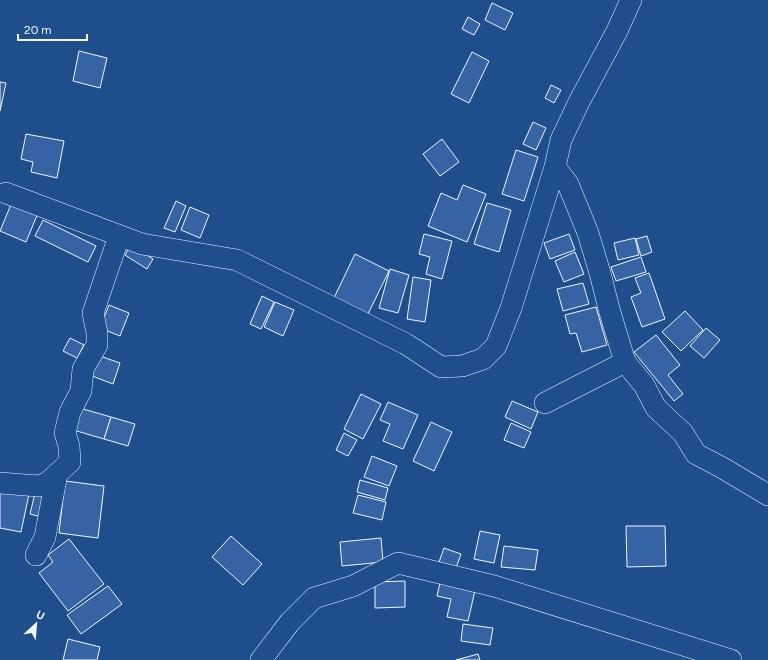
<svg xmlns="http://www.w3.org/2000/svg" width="768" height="660" font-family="Figtree,sans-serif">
<rect width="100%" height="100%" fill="#1f4e8c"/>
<g fill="#3563a3" stroke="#f2f6ff">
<polygon points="492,3 513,13 505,30 485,20"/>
<polygon points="468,17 480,24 474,35 462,29"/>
<polygon points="79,51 107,58 100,88 73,81"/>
<polygon points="472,52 489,61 469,103 451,94"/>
<polygon points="0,82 6,83 0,111"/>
<polygon points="551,85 561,90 554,103 545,98"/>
<polygon points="533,122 546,128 536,150 523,144"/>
<polygon points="26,134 64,141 57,178 31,172 33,162 21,159"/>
<polygon points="442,139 459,162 440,176 423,154"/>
<polygon points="516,150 538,157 524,201 502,194"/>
<polygon points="463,185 486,194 467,242 428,226 441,193 457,200"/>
<polygon points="176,201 186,206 175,232 164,228"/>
<polygon points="12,202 38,213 26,242 0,231"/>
<polygon points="487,203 511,210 499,252 474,244"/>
<polygon points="190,207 209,215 200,238 181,230"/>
<polygon points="43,220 96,246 88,262 35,236"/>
<polygon points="424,234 452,241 442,279 426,274 430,257 419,254"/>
<polygon points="569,234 575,250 550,259 544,243"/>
<polygon points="647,236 652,252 641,256 636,239"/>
<polygon points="635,238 639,255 618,260 614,243"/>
<polygon points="131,245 153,259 147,269 125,255"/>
<polygon points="575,252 584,274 564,282 555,261"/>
<polygon points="355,254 389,271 366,318 332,302"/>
<polygon points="641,257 646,272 616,281 611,267"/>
<polygon points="390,269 409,275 398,313 379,308"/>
<polygon points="649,273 665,319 642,327 631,297 641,293 635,278"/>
<polygon points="413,277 431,280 425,322 407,319"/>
<polygon points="583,283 589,304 563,311 557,289"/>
<polygon points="262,296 274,302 261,329 250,324"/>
<polygon points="275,302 294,310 283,336 264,327"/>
<polygon points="109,305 129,313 120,336 100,328"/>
<polygon points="596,307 607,345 582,352 576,333 570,334 565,315"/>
<polygon points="685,311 703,330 681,351 662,332"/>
<polygon points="706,328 720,340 704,358 690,346"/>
<polygon points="656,335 680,365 668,375 683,394 674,401 634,352"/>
<polygon points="70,338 84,345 77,358 63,351"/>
<polygon points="94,354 120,363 113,384 87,374"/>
<polygon points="361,394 381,404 363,439 344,429"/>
<polygon points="512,401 538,412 531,429 505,417"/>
<polygon points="388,402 418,415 403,449 383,441 390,424 380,420"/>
<polygon points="76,407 111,417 104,439 70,429"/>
<polygon points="111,417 135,424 128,446 104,439"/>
<polygon points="431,422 452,432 434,471 413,461"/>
<polygon points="511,423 531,432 524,448 504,440"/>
<polygon points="344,433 357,440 348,456 336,450"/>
<polygon points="372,456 397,466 389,486 364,477"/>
<polygon points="360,480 388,488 385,500 357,492"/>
<polygon points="65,481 104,486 98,538 59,533"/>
<polygon points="36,489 51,494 45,518 30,514"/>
<polygon points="0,491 29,494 21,532 0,528"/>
<polygon points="358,495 386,502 382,520 353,513"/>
<polygon points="626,526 665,526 666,566 627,567"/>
<polygon points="480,531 500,535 494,563 474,559"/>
<polygon points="231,536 262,564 243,585 212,557"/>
<polygon points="381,538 383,562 342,566 340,542"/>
<polygon points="69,539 104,584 68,611 39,573 53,562 48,555"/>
<polygon points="504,546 538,550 535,570 501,567"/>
<polygon points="444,548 461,554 456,568 439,562"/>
<polygon points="441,578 476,586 468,621 447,617 451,599 437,596"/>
<polygon points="405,581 405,607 375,608 375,582"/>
<polygon points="108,586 122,604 81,634 67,615"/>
<polygon points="463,624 493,628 490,645 461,641"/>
<polygon points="68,639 100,647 97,660 63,660"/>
<polygon points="478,654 480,660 456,660"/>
</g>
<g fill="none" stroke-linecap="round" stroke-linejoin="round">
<g stroke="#f2f6ff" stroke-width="22">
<g id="minor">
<polyline points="631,0 617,31 579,102 561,140 555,167 568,184 588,233 600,273 609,309 625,362 644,385 656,408 683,433 696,454 721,467 768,495"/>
<polyline points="6,193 142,244 237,260 406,344 441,367 462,366 483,359 496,346 511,308 555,167"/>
<polyline points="545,403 625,362"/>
<polyline points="0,483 38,486 47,483 70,462 69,446 65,433 70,412 81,391 83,369 97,345 97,333 93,313 119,236"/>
<polyline points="36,555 45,537 57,474"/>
<polyline points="261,660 290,622 314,598 353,586 398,563 494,586 731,660"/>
</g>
</g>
<use href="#minor" stroke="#1f4e8c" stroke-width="21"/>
</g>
<g transform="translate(36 624) rotate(26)" stroke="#1f4e8c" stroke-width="3" paint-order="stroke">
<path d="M0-3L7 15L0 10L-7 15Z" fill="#f2f6ff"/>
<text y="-6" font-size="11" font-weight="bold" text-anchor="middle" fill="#f2f6ff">U</text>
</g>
<path d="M18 34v6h69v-6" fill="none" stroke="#f2f6ff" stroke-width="2"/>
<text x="24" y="34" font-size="12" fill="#f2f6ff" stroke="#1f4e8c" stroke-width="3" paint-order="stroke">20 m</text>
</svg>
